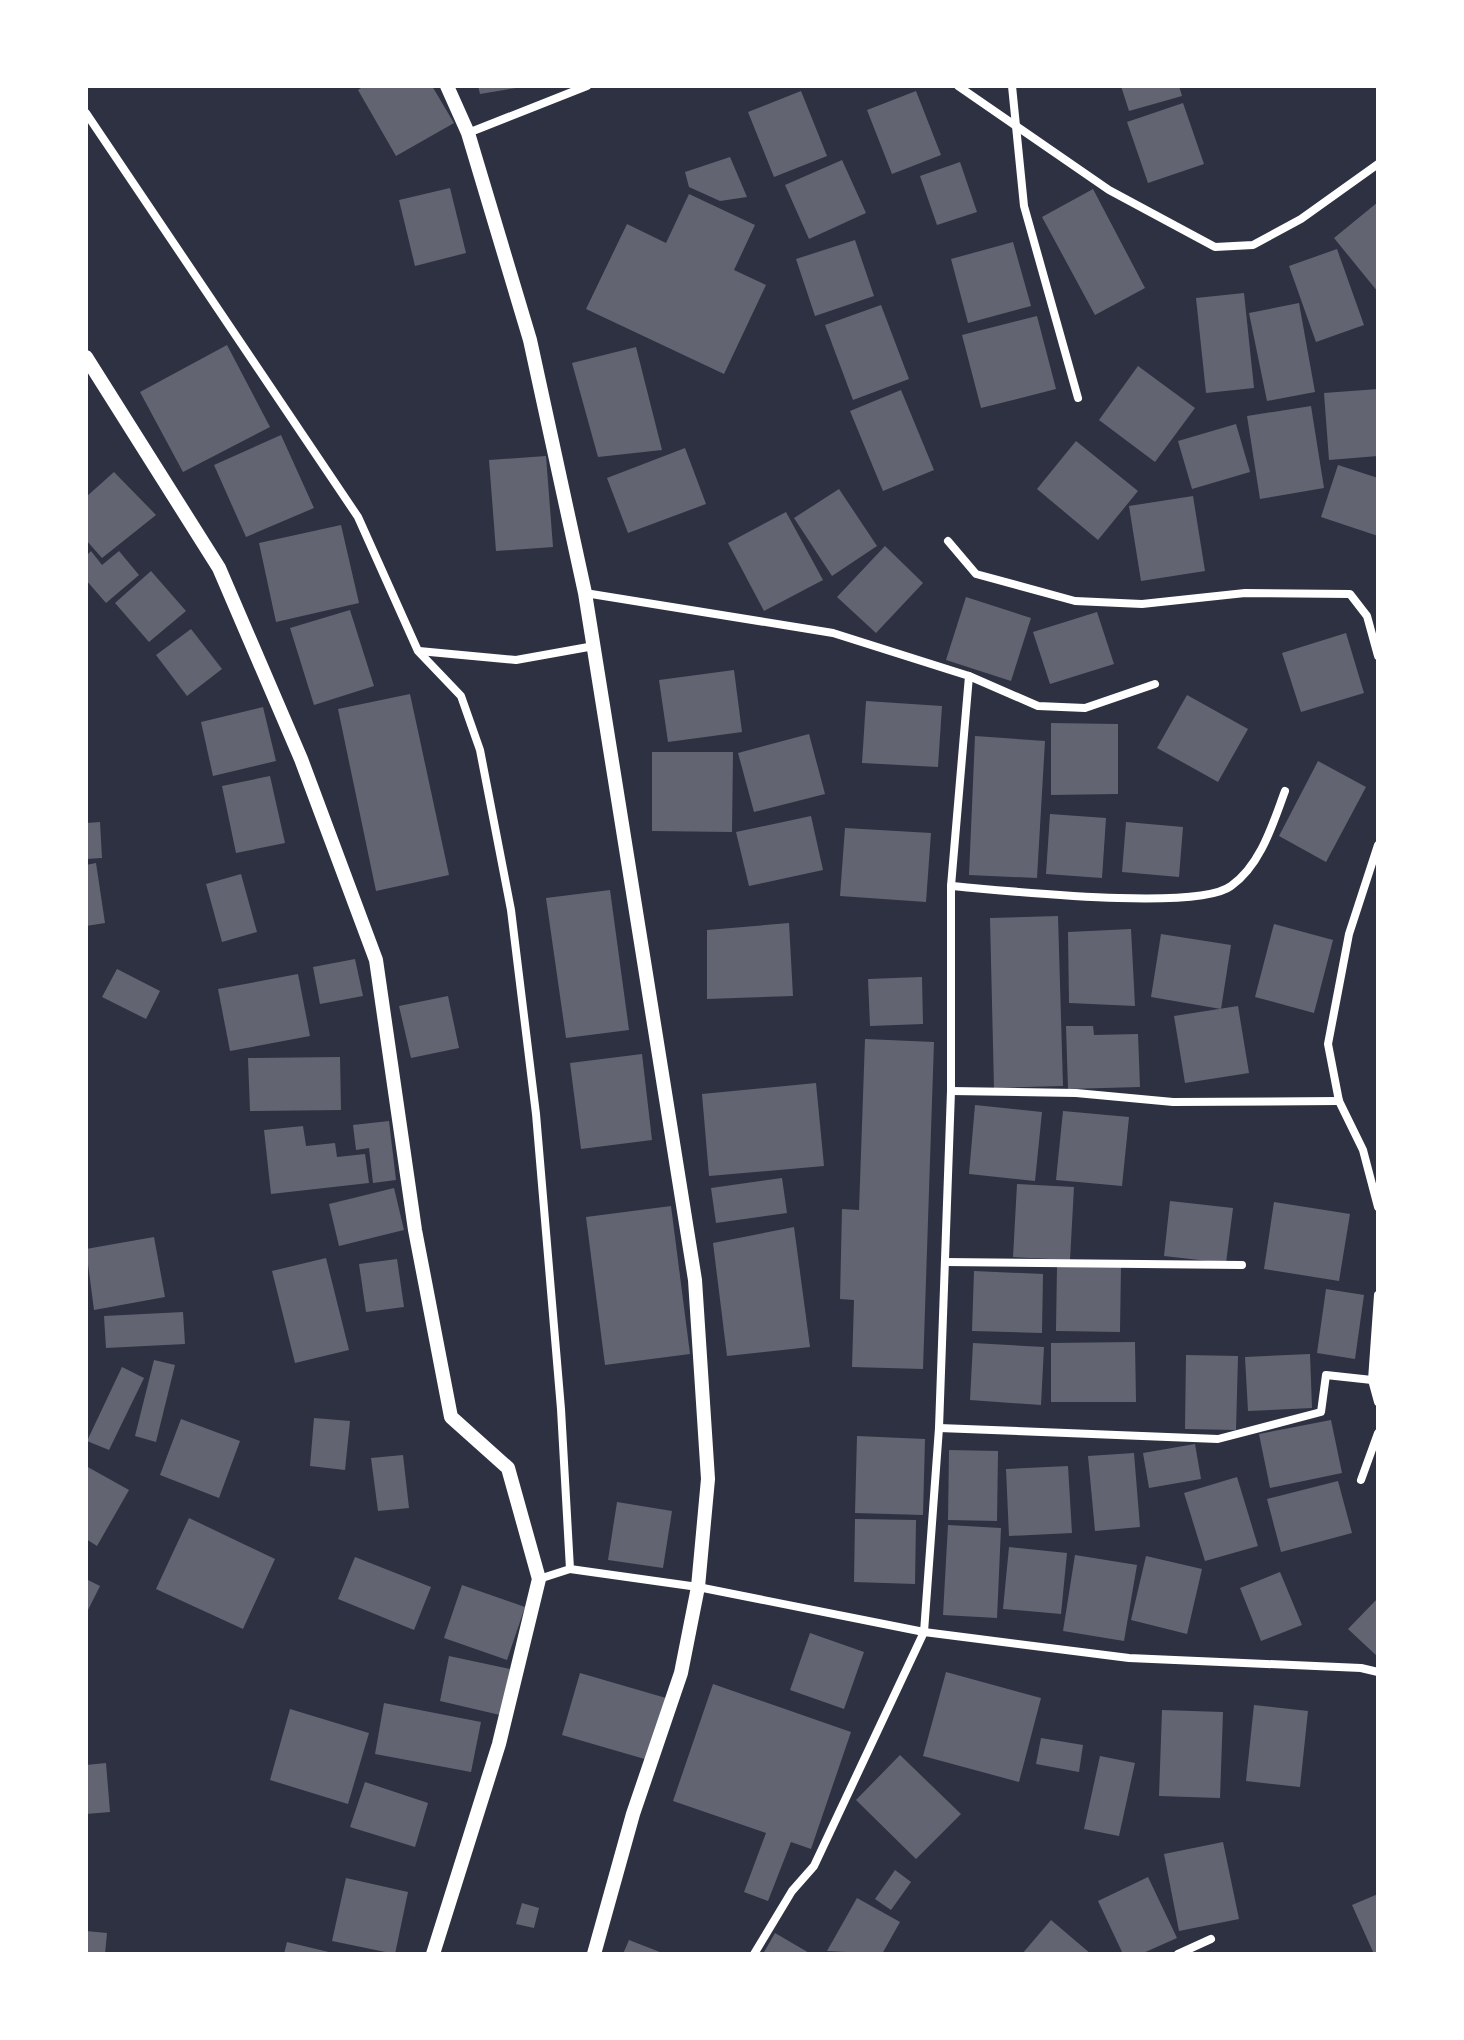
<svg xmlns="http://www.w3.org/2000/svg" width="1464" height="2040" font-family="Spectral,serif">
<rect width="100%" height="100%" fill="#2d3142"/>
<g fill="#626471">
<polygon points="364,86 432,86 454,123 396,156 358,90"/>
<polygon points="478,86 516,86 516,88 480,94"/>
<polygon points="1121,86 1179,86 1182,96 1129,111"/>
<polygon points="801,91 827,156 774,177 748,112"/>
<polygon points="916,91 941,155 892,174 867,110"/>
<polygon points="1183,103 1204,164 1148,183 1127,122"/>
<polygon points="730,157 747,197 720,201 689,187 685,172"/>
<polygon points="842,160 866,213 809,239 785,185"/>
<polygon points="960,162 977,212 937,225 920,176"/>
<polygon points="450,188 466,253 415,266 399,200"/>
<polygon points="1093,189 1145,288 1095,315 1042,217"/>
<polygon points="689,194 755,225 734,270 766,285 724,374 586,309 627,224 666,243"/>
<polygon points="1378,202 1378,292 1334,238"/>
<polygon points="855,240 874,296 815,316 796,259"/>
<polygon points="1013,242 1031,306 968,323 951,259"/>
<polygon points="1337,249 1364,325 1316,342 1289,266"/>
<polygon points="1244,293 1254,388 1206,393 1196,298"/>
<polygon points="1299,303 1315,392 1267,401 1249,313"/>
<polygon points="881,305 909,379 853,400 825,325"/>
<polygon points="1037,316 1056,389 981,408 962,335"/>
<polygon points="227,345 270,427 183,472 140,392"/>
<polygon points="636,347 662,450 598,457 572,363"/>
<polygon points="1138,366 1195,408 1155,462 1099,420"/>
<polygon points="1378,389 1378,456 1329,460 1324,393"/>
<polygon points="901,390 934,470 883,491 850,411"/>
<polygon points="1311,406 1324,488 1260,499 1247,416"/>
<polygon points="1236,424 1250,472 1192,489 1178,441"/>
<polygon points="281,435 314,508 246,537 214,465"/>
<polygon points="1076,441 1138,491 1098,540 1037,489"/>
<polygon points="685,448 706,504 628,533 607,478"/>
<polygon points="546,456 553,547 496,551 489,460"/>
<polygon points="1338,465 1378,478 1378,536 1321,517"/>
<polygon points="114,472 156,515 102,558 86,540 86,497"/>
<polygon points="839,489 877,546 832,576 794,518"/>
<polygon points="1193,496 1205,571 1141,581 1129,506"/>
<polygon points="786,512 823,580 764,611 728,543"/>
<polygon points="341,525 359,603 276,622 259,543"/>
<polygon points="885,546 923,583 876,633 837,597"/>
<polygon points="91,551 102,565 119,551 139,575 106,603 86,580 86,556"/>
<polygon points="151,571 186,611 149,642 115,603"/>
<polygon points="966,597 1031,618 1011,681 946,660"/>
<polygon points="350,610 374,686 314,705 290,628"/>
<polygon points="1097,612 1114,664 1050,684 1033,632"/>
<polygon points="191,629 222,669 187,696 156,655"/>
<polygon points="1346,633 1364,693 1301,712 1282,653"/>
<polygon points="734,670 742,732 668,742 659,680"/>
<polygon points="410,694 449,875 376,891 338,709"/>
<polygon points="1187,695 1248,729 1218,782 1157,748"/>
<polygon points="866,701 942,706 938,767 862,763"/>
<polygon points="263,707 276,761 213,776 201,722"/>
<polygon points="1051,723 1118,724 1118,794 1051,795"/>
<polygon points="809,734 825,794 754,812 738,753"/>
<polygon points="975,736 1045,741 1037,878 969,875"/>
<polygon points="652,752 733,752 732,832 652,831"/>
<polygon points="1318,761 1366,787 1326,862 1279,836"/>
<polygon points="270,776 285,843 236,853 222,786"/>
<polygon points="1050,814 1106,818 1102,878 1046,874"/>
<polygon points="811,816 823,870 749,886 736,832"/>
<polygon points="100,822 102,858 86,859 86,823"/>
<polygon points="1126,822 1183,827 1179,877 1122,872"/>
<polygon points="845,828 931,833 926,902 840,896"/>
<polygon points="96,863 105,923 86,926 86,865"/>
<polygon points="241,874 257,932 222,942 206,884"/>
<polygon points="610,890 629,1030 566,1038 546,898"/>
<polygon points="1058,916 1063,1086 994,1088 990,918"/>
<polygon points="789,923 793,996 707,999 707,930"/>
<polygon points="1274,924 1333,940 1314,1013 1255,997"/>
<polygon points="1131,929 1135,1006 1069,1003 1068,932"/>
<polygon points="1161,934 1231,945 1221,1009 1151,997"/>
<polygon points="355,959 363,996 320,1004 313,967"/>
<polygon points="117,969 160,991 146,1019 102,997"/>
<polygon points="298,974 310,1036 230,1051 218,989"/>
<polygon points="922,977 923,1024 870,1026 868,979"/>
<polygon points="448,996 459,1048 411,1058 399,1006"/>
<polygon points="1238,1006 1249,1073 1185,1083 1174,1016"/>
<polygon points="1066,1026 1093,1026 1094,1035 1138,1034 1140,1087 1068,1089"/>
<polygon points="865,1039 934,1042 923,1369 852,1367 854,1300 840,1299 842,1209 859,1210"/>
<polygon points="642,1054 652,1140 581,1149 570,1063"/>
<polygon points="340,1057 341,1110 250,1111 248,1058"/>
<polygon points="816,1083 824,1166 709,1176 702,1094"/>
<polygon points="975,1105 1042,1112 1035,1181 969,1174"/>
<polygon points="1063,1111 1129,1117 1122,1186 1056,1180"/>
<polygon points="389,1121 396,1180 373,1183 369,1148 356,1150 353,1125"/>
<polygon points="303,1126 306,1146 335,1143 337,1157 365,1154 369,1183 271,1194 264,1130"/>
<polygon points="782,1178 787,1213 716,1223 711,1188"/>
<polygon points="1017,1184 1074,1187 1070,1260 1013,1257"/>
<polygon points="394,1188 404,1230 339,1246 329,1204"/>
<polygon points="1170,1201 1233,1208 1226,1263 1164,1256"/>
<polygon points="1274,1202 1350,1214 1339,1281 1264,1269"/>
<polygon points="671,1206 690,1354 605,1365 586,1217"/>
<polygon points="794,1227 810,1347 727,1356 713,1243"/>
<polygon points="154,1237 165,1297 94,1310 86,1249"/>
<polygon points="326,1258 349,1350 295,1363 272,1271"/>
<polygon points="397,1259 404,1307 366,1312 359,1264"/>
<polygon points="1057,1264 1121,1266 1120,1332 1056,1331"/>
<polygon points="974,1271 1043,1274 1042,1333 972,1331"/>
<polygon points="1326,1289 1364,1295 1355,1359 1317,1353"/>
<polygon points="183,1312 185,1344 106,1348 104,1316"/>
<polygon points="1135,1342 1136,1402 1051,1402 1051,1343"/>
<polygon points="973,1343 1044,1347 1041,1405 970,1400"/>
<polygon points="1310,1354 1312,1408 1248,1411 1245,1357"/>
<polygon points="1186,1355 1238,1356 1236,1430 1185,1429"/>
<polygon points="154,1360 175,1365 156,1442 135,1436"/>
<polygon points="122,1367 144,1378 109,1450 87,1441"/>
<polygon points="314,1418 350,1421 345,1470 310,1466"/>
<polygon points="181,1419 240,1441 219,1498 160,1475"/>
<polygon points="1331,1420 1342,1473 1270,1488 1259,1434"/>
<polygon points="857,1436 925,1439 923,1515 855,1513"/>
<polygon points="1195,1444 1201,1479 1149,1488 1143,1453"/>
<polygon points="949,1450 998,1451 997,1521 948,1520"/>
<polygon points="1134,1453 1140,1527 1095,1531 1088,1456"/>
<polygon points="403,1455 409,1508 378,1511 371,1458"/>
<polygon points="86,1466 129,1490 97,1546 86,1539"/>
<polygon points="1068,1466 1072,1533 1009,1536 1006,1469"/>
<polygon points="1237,1477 1258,1546 1205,1561 1184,1493"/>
<polygon points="1338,1481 1352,1533 1281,1552 1267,1499"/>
<polygon points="617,1502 672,1511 663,1568 608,1560"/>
<polygon points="189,1518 275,1559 243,1629 156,1589"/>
<polygon points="855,1519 916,1520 915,1584 854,1582"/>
<polygon points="948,1525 1001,1528 997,1618 943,1615"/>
<polygon points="1009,1547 1067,1553 1061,1614 1003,1609"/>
<polygon points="1075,1555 1137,1565 1124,1641 1063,1631"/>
<polygon points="1146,1556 1202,1569 1187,1634 1131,1620"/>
<polygon points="355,1557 431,1587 414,1630 338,1599"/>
<polygon points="1280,1572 1302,1625 1261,1641 1240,1588"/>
<polygon points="86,1579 100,1586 86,1614"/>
<polygon points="462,1585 525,1607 507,1660 444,1638"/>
<polygon points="1378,1598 1378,1657 1348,1629"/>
<polygon points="810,1633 864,1652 844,1709 790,1690"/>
<polygon points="449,1656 510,1669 500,1715 440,1701"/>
<polygon points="946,1672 1041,1698 1019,1782 923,1756"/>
<polygon points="580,1673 666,1698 648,1760 562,1735"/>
<polygon points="713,1684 851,1732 811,1849 791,1842 768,1901 744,1892 766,1833 673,1801"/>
<polygon points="384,1703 481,1722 471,1772 375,1754"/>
<polygon points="1254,1705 1308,1711 1300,1787 1246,1781"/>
<polygon points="290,1709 369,1733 348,1804 270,1780"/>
<polygon points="1162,1710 1223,1712 1220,1798 1159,1796"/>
<polygon points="1041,1738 1083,1745 1079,1772 1036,1764"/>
<polygon points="900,1755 961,1814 916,1859 856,1800"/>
<polygon points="1100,1756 1135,1763 1119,1836 1084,1829"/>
<polygon points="106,1763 110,1812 86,1814 86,1765"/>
<polygon points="365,1782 428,1803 415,1847 350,1827"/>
<polygon points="1223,1842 1239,1919 1179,1931 1164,1854"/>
<polygon points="895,1870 911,1882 891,1910 875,1899"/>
<polygon points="1148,1877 1177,1938 1141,1954 1123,1954 1098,1901"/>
<polygon points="346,1878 408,1892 395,1954 332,1941"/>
<polygon points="1378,1894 1378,1954 1374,1954 1352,1905"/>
<polygon points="857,1898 900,1922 882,1954 827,1951"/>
<polygon points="522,1903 539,1908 534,1928 516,1924"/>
<polygon points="1051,1920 1091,1954 1022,1954"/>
<polygon points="86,1931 107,1933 105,1954 86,1954"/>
<polygon points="775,1933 811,1954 763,1954"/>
<polygon points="629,1940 665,1954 623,1954"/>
<polygon points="287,1942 333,1953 333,1954 284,1954"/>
</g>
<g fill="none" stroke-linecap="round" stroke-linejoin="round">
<g stroke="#fff" stroke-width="8">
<polyline points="958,86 1109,190 1215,247 1253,245 1301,219 1378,164"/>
<polyline points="1012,86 1024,206 1078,398"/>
<polyline points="86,113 358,517 418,651 461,696 480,750 511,910 536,1114 561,1409 570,1569 698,1587 924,1632 939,1428 951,1091 951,886 969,676 833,633 585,593"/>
<polyline points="468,133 587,86"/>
<polyline points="948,541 976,574 1075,601 1142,604 1245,593 1350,594 1367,616 1378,656"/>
<polyline points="419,651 516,660 594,646"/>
<polyline points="969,676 1038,706 1085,708 1155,684"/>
<polyline points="1378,845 1349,934 1328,1044 1339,1101 1363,1150 1378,1207"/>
<path d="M 951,886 C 1001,890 1197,912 1231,886 C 1261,865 1273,823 1285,791"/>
<polyline points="951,1091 1076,1093 1173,1102 1339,1101"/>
<polyline points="945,1262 1242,1265"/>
<polyline points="1378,1295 1372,1380 1378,1402"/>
<polyline points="939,1428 1218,1439 1321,1412 1326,1375 1372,1380"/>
<polyline points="1361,1480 1378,1433"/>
<polyline points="539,1579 570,1569"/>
<polyline points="754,1954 792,1891 814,1866 924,1632 1129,1658 1361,1668 1378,1672"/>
<polyline points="1178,1954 1211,1939"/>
</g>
<g stroke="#fff" stroke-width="14">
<polyline points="447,86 468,133 530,340 585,593 695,1280 708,1479 698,1587 681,1673 633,1814 594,1954"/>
<polyline points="86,357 219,568 301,759 376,960 415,1230 451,1417 508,1468 539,1579 499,1744 433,1954"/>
</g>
</g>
<rect width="1464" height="2040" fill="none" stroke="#ffffff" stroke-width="176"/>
</svg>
